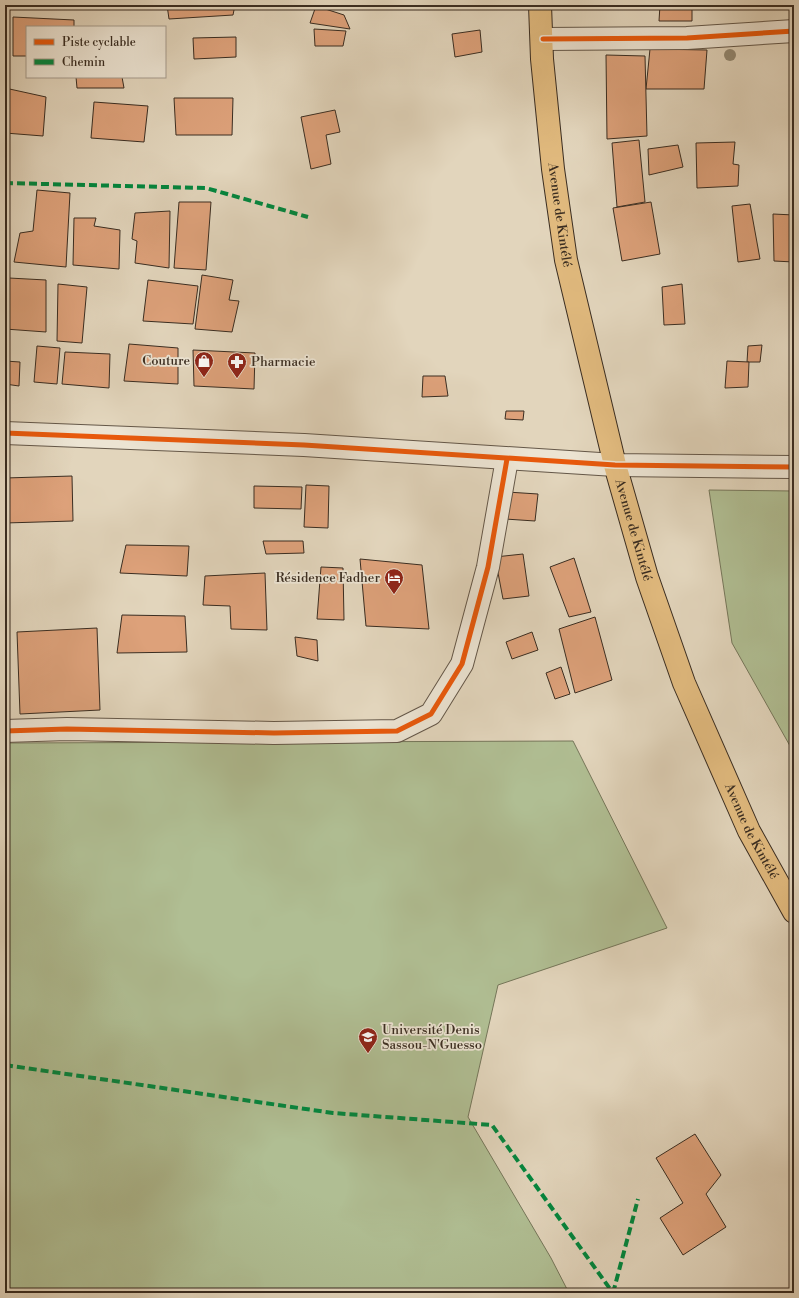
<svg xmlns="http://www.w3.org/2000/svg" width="799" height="1298" font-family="'Libre Bodoni',serif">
<rect width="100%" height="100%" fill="#e2d5bc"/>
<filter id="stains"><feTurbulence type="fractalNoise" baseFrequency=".005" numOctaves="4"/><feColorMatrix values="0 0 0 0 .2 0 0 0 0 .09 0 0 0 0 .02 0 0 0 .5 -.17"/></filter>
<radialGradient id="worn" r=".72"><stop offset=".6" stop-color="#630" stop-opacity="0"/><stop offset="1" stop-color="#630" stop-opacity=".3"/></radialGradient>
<g fill="#b0be93" stroke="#75765a">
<polygon points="709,490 794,491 794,753 732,643"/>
<polygon points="573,741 667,928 498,985 468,1117 551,1258 569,1293 5,1293 5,743"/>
</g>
<g fill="#dda17a" stroke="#3a2d21">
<polygon points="167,5 235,5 233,15 169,19"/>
<polygon points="660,5 692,5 692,21 659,21"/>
<polygon points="316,6 344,15 350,29 310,23"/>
<polygon points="13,17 74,20 74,27 27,27 27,56 13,56"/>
<polygon points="314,29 346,31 343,46 315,46"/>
<polygon points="480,30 482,52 455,57 452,34"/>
<polygon points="236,37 236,57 194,59 193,38"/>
<polygon points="650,49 707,50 704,89 646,89"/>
<polygon points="606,55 645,56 647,136 607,139"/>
<polygon points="76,77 122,77 124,88 77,88"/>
<polygon points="5,88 46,97 43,136 5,133"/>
<polygon points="174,98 233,98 232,135 176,135"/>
<polygon points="94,102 148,106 144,142 91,138"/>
<polygon points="335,110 340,132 326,135 331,164 311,169 301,117"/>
<polygon points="639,140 645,202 617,207 612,143"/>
<polygon points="735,142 733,164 739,165 738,186 697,188 696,143"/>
<polygon points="678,145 683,167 649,175 648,149"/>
<polygon points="37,190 70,193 66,267 14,262 20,233 33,231"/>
<polygon points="179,202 211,202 206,270 174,268"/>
<polygon points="651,202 660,254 622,261 613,208"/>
<polygon points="750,204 760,259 738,262 732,206"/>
<polygon points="170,211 169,268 135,263 137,241 132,239 135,213"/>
<polygon points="773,214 794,215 794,262 774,261"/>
<polygon points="74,218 96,218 94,226 120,230 119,269 73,265"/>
<polygon points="202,275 233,280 229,300 239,301 232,332 195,329"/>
<polygon points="9,278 46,280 46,332 5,329"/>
<polygon points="148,280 198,286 193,324 143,321"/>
<polygon points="58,284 87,287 82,343 57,341"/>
<polygon points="682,284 685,324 664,325 662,287"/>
<polygon points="129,344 178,348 178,384 124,381"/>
<polygon points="762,345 760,362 747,362 748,346"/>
<polygon points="37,346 60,348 57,384 34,382"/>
<polygon points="193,350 255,353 254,389 194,386"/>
<polygon points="65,352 110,354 109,388 62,384"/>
<polygon points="5,361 20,362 19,386 5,384"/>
<polygon points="727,361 749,362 748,387 725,388"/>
<polygon points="423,376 445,376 448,396 422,397"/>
<polygon points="506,411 524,411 523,420 505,419"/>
<polygon points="72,476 73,521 5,523 5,478"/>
<polygon points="306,485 329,486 328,528 304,527"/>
<polygon points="254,486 302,487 301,509 254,508"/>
<polygon points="507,492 538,494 535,521 505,519"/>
<polygon points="263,541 303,541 304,553 266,554"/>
<polygon points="126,545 189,546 187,576 120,573"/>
<polygon points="523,554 529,596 503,599 495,557"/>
<polygon points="574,558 591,612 569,617 550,567"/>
<polygon points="360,559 422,565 429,629 366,626"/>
<polygon points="321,567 343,568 344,620 317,619"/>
<polygon points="265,573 267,630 231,629 230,606 203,605 205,576"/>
<polygon points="122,615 185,616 187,652 117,653"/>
<polygon points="595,617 612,680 575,693 559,629"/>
<polygon points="97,628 100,710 20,714 17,632"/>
<polygon points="532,632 538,650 512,659 506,642"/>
<polygon points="295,637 317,640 318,661 297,656"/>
<polygon points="561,667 570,694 555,699 546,673"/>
<polygon points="695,1134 721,1175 706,1194 726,1227 683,1255 660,1218 683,1203 656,1158"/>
</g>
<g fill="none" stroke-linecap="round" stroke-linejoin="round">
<g stroke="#645748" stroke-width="24">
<g id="minor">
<polyline points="543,39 687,38 794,31"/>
<polyline points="5,433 304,445 615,465 794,467"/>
<polyline points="5,731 67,729 274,733 397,731 431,714 462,664 488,567 507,459"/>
</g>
</g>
<g stroke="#3a2d21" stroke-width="24">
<g id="major">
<path id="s1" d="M 540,5 L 542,59 L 553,169 L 566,260 L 615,465 L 647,577 L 684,683 L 749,831 L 794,912"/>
</g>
</g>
<use href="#minor" stroke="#ece4d3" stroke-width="22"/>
<use href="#major" stroke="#e1ba7e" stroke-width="22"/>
<g stroke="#00873e" stroke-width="4" stroke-dasharray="8 4" stroke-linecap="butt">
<polyline points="5,183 206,188 308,217"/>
<polyline points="5,1065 333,1113 492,1125 613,1293"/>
<polyline points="613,1293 638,1199"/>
</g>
<g stroke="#ece4d3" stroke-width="8">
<g id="cycleway">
<polyline points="543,39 687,38 794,31"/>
<polyline points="5,433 304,445 615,465 794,467"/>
<polyline points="5,731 67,729 274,733 397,731 431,714 462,664 488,567 507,459"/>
</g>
</g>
<use href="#cycleway" stroke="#e8590c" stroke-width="5"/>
</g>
<circle fill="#938973" cx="730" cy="55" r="6"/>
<defs>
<g id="shop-pin" transform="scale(1)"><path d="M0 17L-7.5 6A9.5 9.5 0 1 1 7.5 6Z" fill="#8f2418" stroke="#ece4d3"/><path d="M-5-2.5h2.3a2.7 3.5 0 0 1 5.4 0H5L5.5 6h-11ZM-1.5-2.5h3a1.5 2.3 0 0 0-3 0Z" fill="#fff"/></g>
<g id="pharmacy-pin" transform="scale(1)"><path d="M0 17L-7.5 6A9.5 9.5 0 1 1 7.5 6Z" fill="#8f2418" stroke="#ece4d3"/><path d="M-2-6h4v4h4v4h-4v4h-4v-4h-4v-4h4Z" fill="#fff"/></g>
<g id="hotel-pin" transform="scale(1)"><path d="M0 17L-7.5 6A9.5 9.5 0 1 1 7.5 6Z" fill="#8f2418" stroke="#ece4d3"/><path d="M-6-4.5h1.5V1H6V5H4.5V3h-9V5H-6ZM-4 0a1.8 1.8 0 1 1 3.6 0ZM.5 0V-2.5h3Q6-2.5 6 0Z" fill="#fff"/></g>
<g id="university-pin" transform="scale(1)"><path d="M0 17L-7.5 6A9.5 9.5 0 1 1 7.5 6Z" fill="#8f2418" stroke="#ece4d3"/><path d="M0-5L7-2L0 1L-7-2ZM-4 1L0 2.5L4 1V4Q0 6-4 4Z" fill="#fff"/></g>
</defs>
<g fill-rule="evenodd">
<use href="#shop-pin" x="204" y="361"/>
<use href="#pharmacy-pin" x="237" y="362"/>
<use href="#hotel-pin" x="394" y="578"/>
<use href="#university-pin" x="368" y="1037"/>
</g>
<g text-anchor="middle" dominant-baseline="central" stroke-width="3.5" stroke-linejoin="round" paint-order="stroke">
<g font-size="13" fill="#3a2d21" stroke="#ece4d3">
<text stroke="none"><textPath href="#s1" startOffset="211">Avenue de Kintélé</textPath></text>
<text stroke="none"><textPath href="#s1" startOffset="535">Avenue de Kintélé</textPath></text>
<text stroke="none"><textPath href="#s1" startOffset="859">Avenue de Kintélé</textPath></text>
</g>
<g font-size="13" fill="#3a2d21" stroke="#ece4d3" text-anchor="end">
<text x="190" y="361">Couture</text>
<text x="251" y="362" text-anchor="start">Pharmacie</text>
<text x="380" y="578">Résidence Fadher</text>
<text x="382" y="1030" text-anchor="start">Université Denis<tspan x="382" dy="15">Sassou-N'Guesso</tspan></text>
</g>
</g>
<rect width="799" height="1298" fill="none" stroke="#e2d5bc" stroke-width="20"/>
<rect x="6" y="6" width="787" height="1286" fill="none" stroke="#3a2d21" stroke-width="2"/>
<rect x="10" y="10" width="779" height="1278" fill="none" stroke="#3a2d21"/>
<rect x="26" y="26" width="140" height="52" fill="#ece4d3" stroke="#a59b8c"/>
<rect x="34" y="39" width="20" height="6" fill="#e8590c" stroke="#a59b8c"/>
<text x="62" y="46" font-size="12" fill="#3a2d21">Piste cyclable</text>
<rect x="34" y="59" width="20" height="6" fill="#00873e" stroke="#a59b8c"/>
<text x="62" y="66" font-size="12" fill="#3a2d21">Chemin</text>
<rect width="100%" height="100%" filter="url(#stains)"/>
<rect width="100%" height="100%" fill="url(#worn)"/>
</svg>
